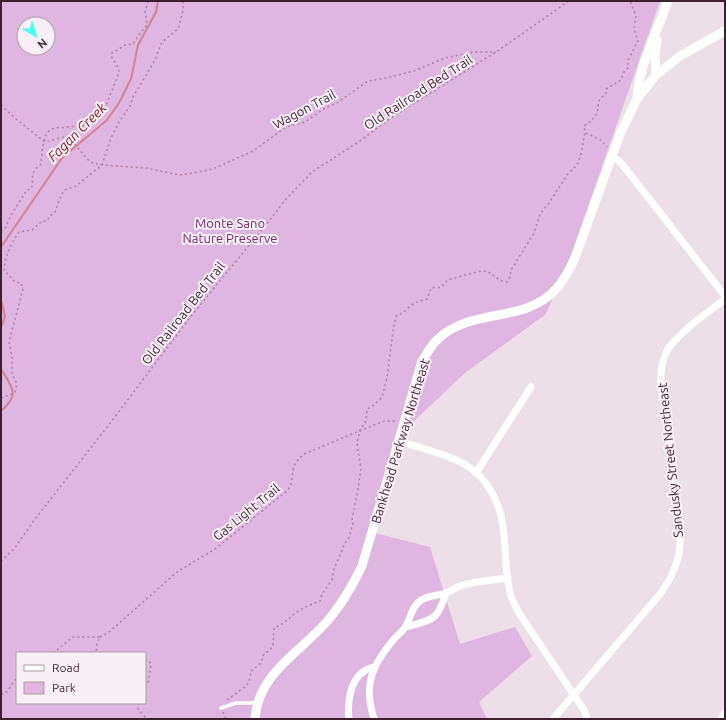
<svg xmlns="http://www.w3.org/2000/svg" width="726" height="720" font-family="Ubuntu,sans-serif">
<rect width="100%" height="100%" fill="#ecdfe8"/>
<path fill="#deb6df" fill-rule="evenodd" d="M 1,1 L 660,1 L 571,255 L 546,314 L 465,373 L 398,436 L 371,532 L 430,547 L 460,644 L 515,627 L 532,656 L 479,702 L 487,719 L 1,719 ZM 24,24 L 48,24 L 48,48 L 24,48 ZM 17,653 L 145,653 L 145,703 L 17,703 Z"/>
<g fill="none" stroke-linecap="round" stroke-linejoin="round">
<g stroke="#d6828d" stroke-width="2">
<polyline points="1,247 62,158 107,120 119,103 131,79 138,45 156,12 158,1"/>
<polyline points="1,300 5,316 1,328"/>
<path d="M 1,369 C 13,388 20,395 1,411"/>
</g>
<g stroke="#b27d9d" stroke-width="1.5" stroke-dasharray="2 3" stroke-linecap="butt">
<polyline points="1,105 16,119 45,142 64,137 71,140 90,162 102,165 146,168 179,175 193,173 213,169 253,151 286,127 305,122 325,108 337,103 368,81 386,78 414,71 445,58 474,52 496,52"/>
<polyline points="586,133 601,140 607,147"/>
<path d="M 1,231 L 5,229 L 10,217 L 27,190 L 31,189 C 34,183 31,177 34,171 C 35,168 39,167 41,164 C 42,154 42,133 52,129 C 57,127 62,128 67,127 C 72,126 78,127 83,126 L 87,122 L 102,115 L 119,73 C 119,66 112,61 111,54 L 125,45 L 133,44 L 139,35 L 146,26 L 147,19 L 145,13 L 148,1"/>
<path d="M 1,398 L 12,394 L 15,392 L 17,384 L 12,374 L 12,356 L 9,342 L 23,289 L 21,283 L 15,282 L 4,270 C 5,256 11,244 19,232 L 32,230 L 42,221 L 47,221 L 50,216 L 55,212 L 61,195 L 65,190 L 76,186 L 102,165 L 111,138 L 119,122 L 130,106 L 133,97 L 155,60 L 162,42 L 178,29 L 183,11 L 183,1"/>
<polyline points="1,561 14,549 35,519 111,422 192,315 273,216 285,200 312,172 360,141 392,117 496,52 569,1"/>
<path d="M 100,637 L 108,633 L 177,572 L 215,549 L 287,491 C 294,482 291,476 294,467 C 295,462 300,458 304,454 L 374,425 L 385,421 L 397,421"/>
<polyline points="53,653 73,637 100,637 97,644 96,653"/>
<polyline points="145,659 149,661 151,664 148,684 145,685"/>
<path d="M 1,694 C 9,694 11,683 17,678"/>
<path d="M 227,700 L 246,686 L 249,682 L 251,671 L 261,663 L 264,654 L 270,650 L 273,645 L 274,628 C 285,623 288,619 297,612 C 304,607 312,604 320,601 L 322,594 L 332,580 L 334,569 L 345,543 L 349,538 L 353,523 L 352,520 L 358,489 L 361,469 L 357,443 L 360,430 L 366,421 L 367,409 L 374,405 L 382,397 L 387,378 L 394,324 L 397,315 C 403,313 404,312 408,308 C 413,303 420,301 427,299 L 431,288 C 434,287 438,288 441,287 C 444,285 445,282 448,280 C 451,279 479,271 482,271 C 494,271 495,281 507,282 L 510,277 L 511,270 L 534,233 L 540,214 L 549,203 L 567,175 L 577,165 L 581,154 L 585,132 L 584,126 C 594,119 599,115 598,102 L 606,93 L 606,89 L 621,80 L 624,72 L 628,68 L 628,60 L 638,41 L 634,28 L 636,16 L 630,1"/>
<polyline points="139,703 138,709 147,719"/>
<polyline points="223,712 226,719"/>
</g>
<polyline stroke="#fff" stroke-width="3.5" points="221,708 236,703 257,703"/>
<g stroke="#fff" stroke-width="7">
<polyline points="612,158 618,160 622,164 725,296"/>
<path d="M 399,441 C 420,448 447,454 466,465 C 490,479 502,508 504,535 C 506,555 505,576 511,596 C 513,602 516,607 519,613 L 584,710 L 587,719"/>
<polyline points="476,473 531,387"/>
<path d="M 406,627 C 433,619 437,622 446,593"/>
<path d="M 349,719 C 347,699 351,672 374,667"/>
<path d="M 374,719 C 363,684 372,665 395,638 C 398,635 403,631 405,627 C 411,619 411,607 420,601 C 427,595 437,596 446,593 C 451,591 455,588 460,586 C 475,581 492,580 508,578"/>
<path d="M 553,719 L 661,593 C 668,582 675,571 678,558 C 684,533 677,502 674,477 C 672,460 671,442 668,426 C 663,401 655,375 667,351 C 675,335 710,311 725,299"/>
<polyline points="721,719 725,713"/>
</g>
<g stroke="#fff" stroke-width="9">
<polyline points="656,75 655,57 657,40"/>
<path d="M 637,98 C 639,65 657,33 668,1"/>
<path d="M 255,719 C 258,672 303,651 330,618 C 343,602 353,585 362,566 L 422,361 C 427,354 431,345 438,339 C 471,307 525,324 556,289 C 565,279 571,267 576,255 L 620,134 L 637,99 L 656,75 L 680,56 L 725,31"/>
</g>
</g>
<g text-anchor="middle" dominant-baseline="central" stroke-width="4" stroke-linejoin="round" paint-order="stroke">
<g font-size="13" fill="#3d1f30" stroke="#f8f0f6">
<text transform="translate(418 92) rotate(-33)">Old Railroad Bed Trail</text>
<text transform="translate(304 109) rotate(-28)">Wagon Trail</text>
<text transform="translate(183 313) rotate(-52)">Old Railroad Bed Trail</text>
<text transform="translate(400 441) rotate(-73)">Bankhead Parkway Northeast</text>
<text transform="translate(670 460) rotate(-96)">Sandusky Street Northeast</text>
<text transform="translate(246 512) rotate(-39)">Gas Light Trail</text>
</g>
<g font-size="13" fill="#77266f" stroke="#f8f0f6">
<text x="230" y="223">Monte Sano<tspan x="230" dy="15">Nature Preserve</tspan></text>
</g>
<g font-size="14" font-style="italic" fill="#7d1421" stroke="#f8f0f6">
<text transform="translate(77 132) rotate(-45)">Fagan Creek</text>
</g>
</g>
<rect width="726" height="720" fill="none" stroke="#3d1f30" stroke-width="4"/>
<rect x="16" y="652" width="130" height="52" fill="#f8f0f6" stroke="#ad9ca7"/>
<rect x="24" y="665" width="20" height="6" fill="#ffffff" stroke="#ad9ca7"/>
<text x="52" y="672" font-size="12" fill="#3d1f30">Road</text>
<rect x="24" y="682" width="20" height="12" fill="#deb6df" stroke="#ad9ca7"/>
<text x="52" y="692" font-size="12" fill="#3d1f30">Park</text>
<g transform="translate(36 36) rotate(141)"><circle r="19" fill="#f8f0f6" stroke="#ad9ca7"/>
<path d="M0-3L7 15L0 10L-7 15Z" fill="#4bfdf5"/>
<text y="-6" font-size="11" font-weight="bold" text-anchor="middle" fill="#3d1f30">N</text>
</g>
</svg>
